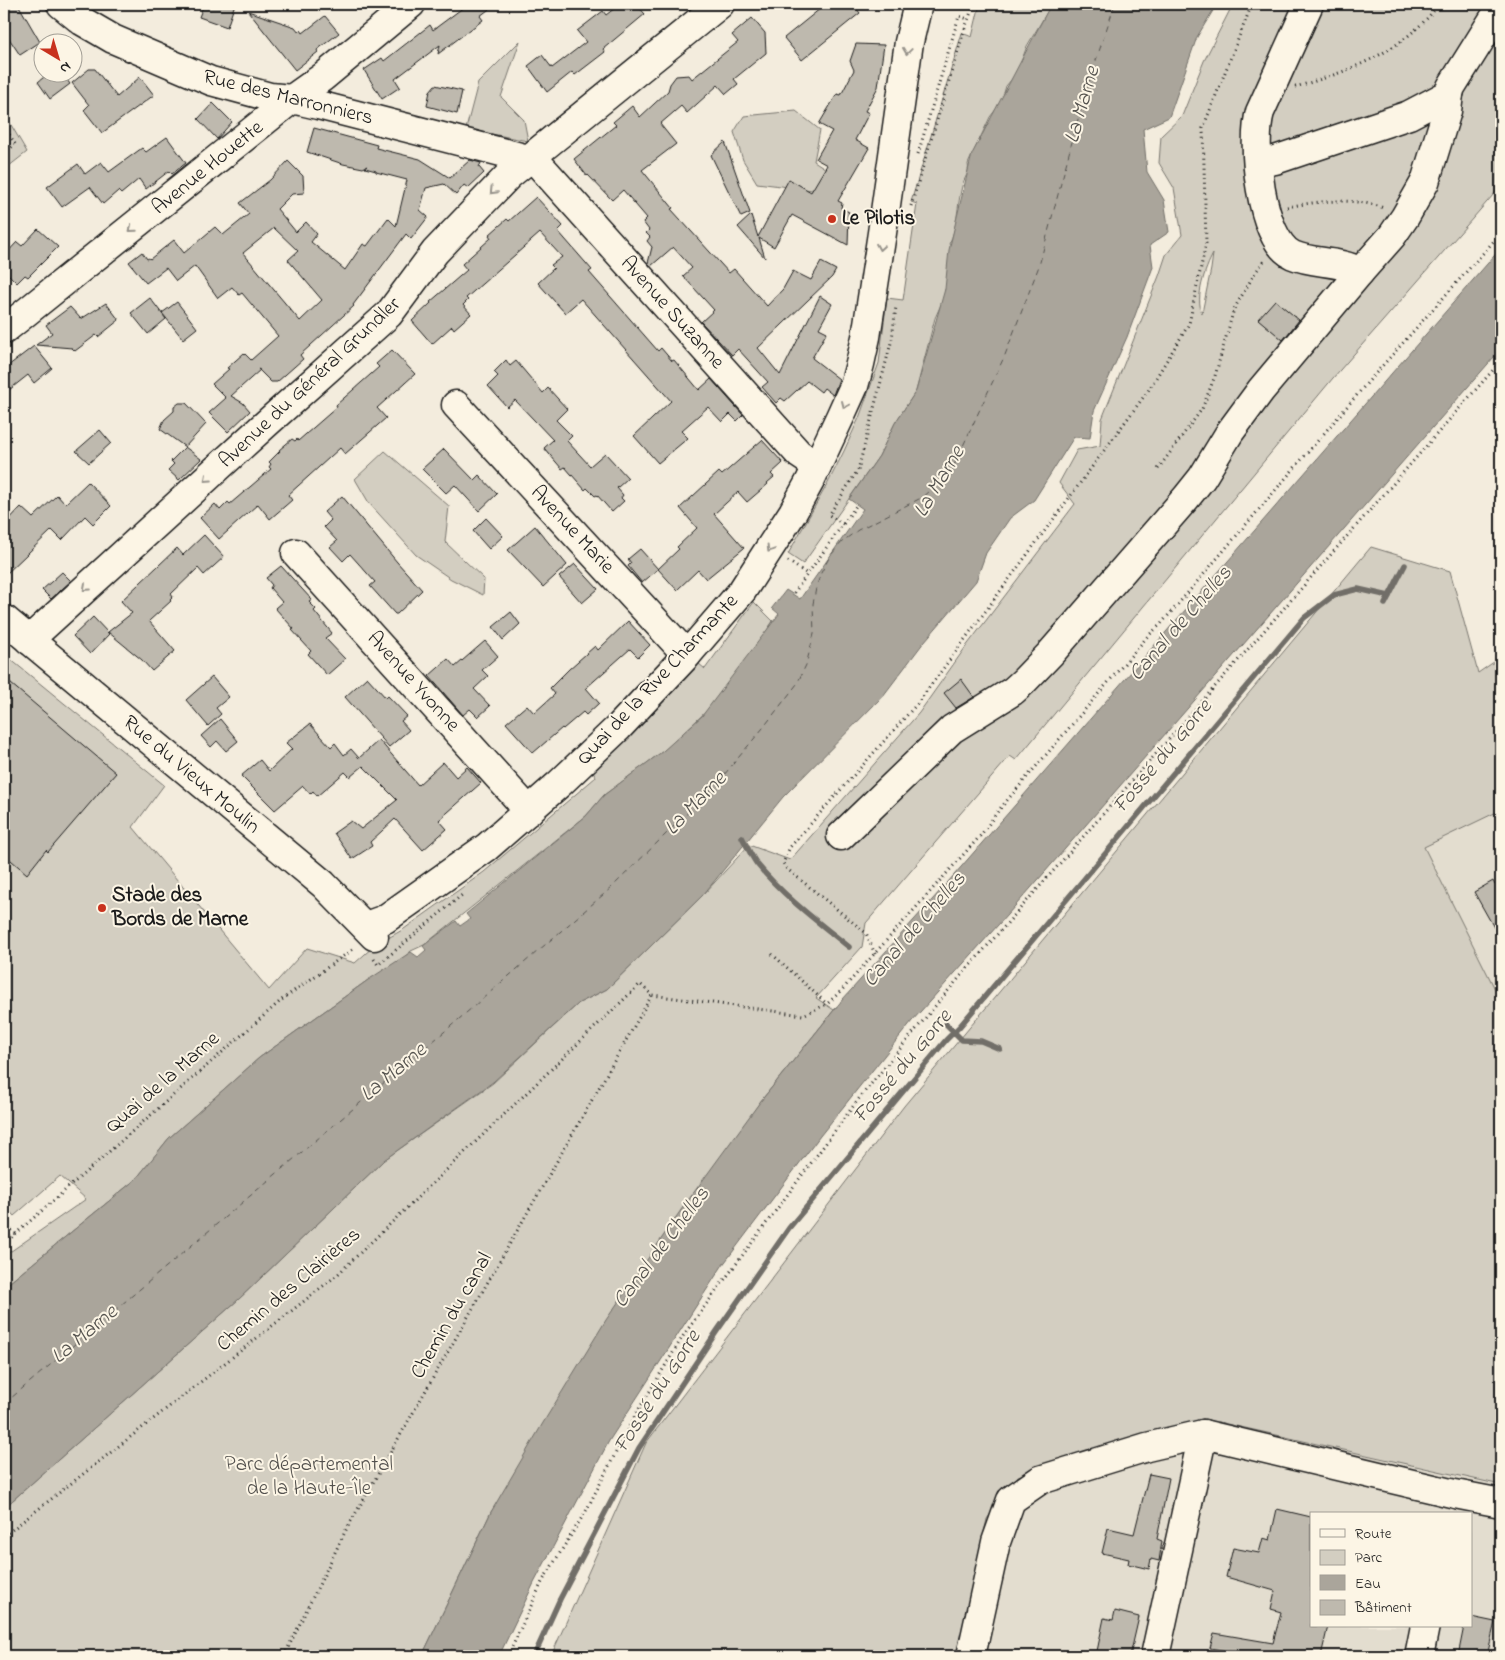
<svg xmlns="http://www.w3.org/2000/svg" width="1505" height="1660" font-family="'Indie Flower',sans-serif">
<rect width="100%" height="100%" fill="#f3ecdd"/>
<filter id="ink" filterUnits="userSpaceOnUse"><feTurbulence type="fractalNoise" baseFrequency=".02" numOctaves="2"/><feDisplacementMap in="SourceGraphic" scale="10" xChannelSelector="R" yChannelSelector="G"/><feConvolveMatrix kernelMatrix="1 2 1 2 8 2 1 2 1" color-interpolation-filters="sRGB"/></filter>
<g filter="url(#ink)">
<g fill="#e3ddcf" fill-rule="evenodd">
<polygon points="1501,810 1501,1001 1424,847"/>
<path d="M 1218,1422 L 1501,1485 L 1501,1656 L 956,1656 L 987,1519 L 1018,1476 ZM 1311,1514 L 1471,1514 L 1471,1626 L 1311,1626 Z"/>
</g>
<g fill="#d3cec1" stroke="#78756e" fill-rule="evenodd">
<path d="M 980,4 L 1052,4 L 1027,46 L 1017,73 L 1006,86 L 1001,103 L 990,117 L 968,164 C 970,173 964,178 962,186 C 957,205 958,227 949,244 L 951,247 L 950,284 L 945,289 L 944,298 L 935,318 L 916,391 L 895,423 L 879,456 L 803,564 L 788,554 L 828,483 L 844,451 L 859,418 L 879,363 L 887,298 L 903,300 L 917,204 L 911,202 L 962,33 L 972,37 Z"/>
<path d="M 1233,4 L 1501,4 L 1501,186 L 1333,378 L 1016,760 L 1010,756 L 866,923 L 862,947 L 816,998 L 834,1010 L 760,1102 L 491,1512 L 422,1656 L 4,1656 L 4,1508 L 239,1299 L 384,1160 L 493,1083 L 579,1003 L 607,989 L 703,895 L 749,845 L 790,860 L 919,713 L 965,648 L 1075,504 L 1059,483 L 1077,450 L 1100,446 L 1102,419 L 1159,276 L 1166,255 L 1182,235 L 1174,188 L 1159,163 L 1161,136 L 1182,116 L 1204,61 ZM 1213,254 L 1211,269 L 1202,313 C 1195,297 1205,269 1213,254 Z"/>
<polygon points="520,41 501,97 524,120 528,141 466,129 478,83"/>
<polygon points="796,111 820,130 814,161 834,174 828,192 757,183 743,160 734,132 744,116"/>
<polygon points="4,113 27,152 4,170"/>
<polygon points="385,451 449,506 445,542 484,579 483,595 451,579 416,555 369,503 355,479"/>
<polygon points="1371,547 1450,571 1478,673 1501,657 1501,810 1424,847 1501,1001 1501,1485 1218,1422 1018,1476 987,1519 956,1656 551,1656 646,1443 904,1106"/>
<polygon points="754,602 773,621 743,668 712,706 666,749 604,795 586,816 424,945 411,951 392,968 368,980 259,1058 169,1138 136,1179 4,1287 4,1256 86,1199 60,1176 14,1216 4,1205 4,654 164,785 133,827 269,990 307,948 355,963 374,946 404,929 484,872 596,777 592,769 698,663 705,669"/>
</g>
<g fill="#aaa59b" stroke="#716e68">
<polygon points="1051,4 1217,4 1197,37 1169,117 1143,129 1147,172 1164,200 1169,232 1150,245 1153,267 1127,337 1094,411 1090,438 1074,437 1034,500 1010,518 986,553 976,581 924,642 883,696 783,797 703,895 607,989 579,1003 493,1082 384,1160 239,1299 4,1508 4,1287 136,1179 169,1138 259,1058 368,980 411,952 418,957 426,950 423,946 456,921 460,926 470,919 466,914 586,816 604,795 663,751 702,716 779,614 772,608 786,590 800,599 863,509 849,499 879,456 895,423 916,391 945,289 949,250 972,154"/>
<polygon points="1501,248 1501,349 1024,896 912,1021 820,1136 722,1266 609,1441 534,1583 499,1656 422,1656 491,1512 543,1423 606,1320 681,1210 760,1102 843,999 941,890"/>
</g>
<g fill="none" stroke-linecap="round" stroke-linejoin="round">
<g stroke="#716e68" stroke-width="5.5">
<polyline points="1385,604 1405,565"/>
<path d="M 742,837 C 747,846 751,856 757,864 C 783,896 818,922 849,947"/>
<polyline points="946,1024 962,1040 981,1041 1000,1049"/>
<polyline points="534,1656 560,1599 639,1448 717,1331 789,1228 946,1040 960,1026 1304,618 1334,595 1358,589 1389,596"/>
</g>
<polyline stroke="#55534f" stroke-width="1" stroke-dasharray="6 5" stroke-linecap="butt" points="4,1404 444,1032 611,888 714,787 763,728 797,684 806,665 814,634 813,604 816,588 821,573 830,556 843,541 858,530 921,498 951,472 1005,355 1039,266 1085,93 1115,4"/>
</g>
<g fill="#beb9ae" stroke="#1c1c1c" fill-rule="evenodd">
<polygon points="4,4 18,4 40,42 20,55 4,31"/>
<polygon points="204,4 235,4 227,27 199,17"/>
<polygon points="468,4 496,4 480,16 483,20 438,54 440,45 395,79 400,87 382,99 364,70 382,58 384,61 430,25 433,30"/>
<polygon points="620,4 636,4 645,14 603,49 605,52 575,75 572,72 547,92 528,66 542,55 552,68 586,42 577,31 603,11 606,15"/>
<polygon points="826,4 853,4 860,13 802,60 784,38"/>
<polygon points="248,11 295,27 299,32 301,30 303,33 325,16 339,33 317,50 318,52 295,70"/>
<polygon points="752,18 765,33 766,53 734,79 738,84 726,94 718,85 687,113 681,106 660,124 676,144 642,170 673,208 671,209 729,273 734,269 767,306 783,289 793,271 811,280 821,262 836,270 832,277 758,348 780,375 820,296 832,304 819,328 827,332 812,358 839,379 833,395 824,388 821,392 807,381 785,401 781,398 776,403 762,387 768,382 738,349 732,355 701,322 714,310 683,276 692,268 673,247 651,266 648,263 652,247 647,241 650,237 646,233 649,230 643,222 647,218 623,190 612,200 588,175 587,176 574,159 616,125 613,122 632,106 640,117 668,91 670,84 676,76 689,75 692,79 738,42 732,35"/>
<polygon points="856,44 884,45 878,87 865,111 869,113 855,140 869,148 838,201 842,203 841,208 849,212 848,245 792,215 774,247 759,238 765,258 738,227 751,215 758,237 789,179 811,192 827,165 816,159 832,131 819,124 837,94 841,95 854,70 850,61"/>
<polygon points="89,69 95,69 117,97 140,77 154,95 102,133 84,110 89,105 72,83"/>
<polygon points="50,72 61,72 70,84 50,99 38,82"/>
<polygon points="435,85 462,91 457,114 427,106 430,91"/>
<polygon points="213,103 232,122 217,139 198,119"/>
<path d="M 314,128 L 377,145 L 376,148 L 420,159 L 450,178 L 470,160 L 481,163 L 479,167 L 484,173 L 468,188 L 464,185 L 456,195 L 444,184 L 426,188 L 420,210 L 428,217 L 411,239 L 406,234 L 353,305 L 354,306 L 300,355 L 303,359 L 277,382 L 271,382 L 258,369 L 260,370 L 231,396 L 243,403 L 250,411 L 228,432 L 209,413 L 226,398 L 212,384 L 229,369 L 227,368 L 244,353 L 251,360 L 278,336 L 242,293 L 239,295 L 232,287 L 218,298 L 195,266 L 176,281 L 166,268 L 146,283 L 129,262 L 142,252 L 147,259 L 149,258 L 150,259 L 174,240 L 184,253 L 215,227 L 223,235 L 249,214 L 240,203 L 270,180 L 288,161 L 303,176 L 304,193 L 292,194 L 277,209 L 296,232 L 306,222 L 317,234 L 311,242 L 345,270 L 363,244 L 367,246 L 388,218 L 396,226 L 407,180 L 376,172 L 376,171 L 365,168 L 367,166 L 363,168 L 343,164 L 307,152 ZM 274,228 L 298,251 L 288,260 L 322,300 L 300,321 L 243,253 Z"/>
<polygon points="167,137 186,163 172,174 169,171 146,189 139,179 121,194 118,191 103,204 90,187 62,207 47,187 78,164 85,174 101,162 109,172 142,148 146,152"/>
<polygon points="725,142 750,213 741,217 711,155"/>
<polygon points="536,197 563,226 558,231 592,270 589,272 658,351 661,348 672,361 674,360 699,390 711,379 743,415 737,421 730,414 722,422 708,407 681,431 688,438 658,463 634,436 671,401 581,299 565,313 538,283 554,268 551,265 562,257 540,233 466,298 468,300 463,305 471,314 454,329 452,326 432,344 412,321 431,303 430,302 467,270 462,264 491,238 489,235 507,219 509,221"/>
<polygon points="38,229 58,247 28,277 25,275 17,283 4,270 4,256 17,242 22,246"/>
<polygon points="150,298 166,319 148,334 131,313"/>
<polygon points="1275,300 1299,320 1283,340 1258,319"/>
<polygon points="177,302 197,328 183,339 162,313"/>
<polygon points="106,303 119,320 98,337 96,335 75,351 72,348 36,345 52,333 46,325 70,307 81,319"/>
<polygon points="34,346 52,368 34,383 28,375 4,394 4,369"/>
<polygon points="392,350 415,374 377,408 386,418 345,454 340,448 288,495 292,500 270,519 258,504 219,539 200,518 215,504 220,510 228,502 230,504 271,469 269,467 271,464 269,462 280,451 279,450 292,439 295,441 297,439 298,441 337,407 336,405 379,367 376,364"/>
<polygon points="506,360 510,366 516,361 543,393 548,388 567,409 556,420 572,436 567,441 590,466 605,453 628,478 617,488 623,495 621,498 624,501 612,512 597,495 595,496 587,488 585,490 565,467 562,469 544,448 553,440 515,400 507,407 488,386 498,376 494,372"/>
<polygon points="179,403 186,403 206,424 185,447 160,429 164,420 174,411 174,407"/>
<polygon points="100,430 111,443 89,463 76,451"/>
<polygon points="762,440 783,463 771,474 774,477 767,483 768,484 747,502 738,492 714,514 744,548 706,579 698,570 677,590 658,569 679,549 677,547 697,528 680,508 719,472 722,475"/>
<polygon points="185,447 201,459 179,480 168,470 174,464 171,461"/>
<polygon points="444,449 474,480 479,475 497,494 479,511 455,485 446,493 422,469"/>
<polygon points="88,482 111,506 93,524 85,516 62,540 52,530 4,576 4,525 21,507 33,518 57,495 65,504"/>
<polygon points="342,496 397,562 422,590 397,614 395,614 370,586 375,582 350,554 343,561 330,547 337,541 324,527 331,520 324,512"/>
<polygon points="486,518 503,536 489,549 473,531"/>
<polygon points="535,526 567,565 543,587 508,550"/>
<polygon points="204,535 224,557 204,575 198,568 171,594 173,597 170,600 171,601 149,621 175,651 152,671 142,660 108,632 132,613 121,601 177,548 183,555"/>
<polygon points="640,549 658,569 642,583 628,566 631,563 628,559"/>
<polygon points="575,564 598,589 582,603 559,577"/>
<polygon points="281,566 312,600 309,602 316,609 314,611 332,633 325,638 345,659 327,675 308,654 311,651 292,630 294,629 275,608 282,602 270,588 272,585 266,578"/>
<polygon points="62,572 71,581 51,599 42,590"/>
<polygon points="511,612 520,624 503,640 493,627"/>
<polygon points="93,617 109,634 90,654 73,636"/>
<polygon points="628,621 650,645 638,657 630,649 586,688 599,703 586,715 583,712 563,729 562,728 533,753 506,723 527,705 534,713 555,694 550,688 569,669 595,646 598,650"/>
<polygon points="485,641 498,656 482,670 488,676 474,689 490,706 478,717 470,709 463,715 429,676 448,659 455,667"/>
<polygon points="212,677 229,697 216,708 221,714 208,726 186,700"/>
<polygon points="367,677 386,698 388,696 407,716 401,721 409,730 389,747 345,697"/>
<polygon points="4,678 116,773 48,852 46,850 27,874 4,854"/>
<polygon points="961,679 974,697 956,708 944,693"/>
<polygon points="220,719 238,741 226,751 217,741 211,747 201,736"/>
<polygon points="310,724 331,747 335,743 344,755 351,749 359,758 379,740 418,785 443,762 456,777 467,767 481,783 439,820 447,829 423,850 395,819 370,842 372,846 352,859 334,833 351,821 361,829 397,800 363,766 350,777 345,772 317,796 313,791 310,794 303,786 275,810 241,776 260,760 269,771 292,749 286,743"/>
<polygon points="1493,881 1495,885 1501,881 1501,940 1474,892"/>
<polygon points="1149,1474 1169,1478 1157,1539 1162,1541 1159,1561 1151,1559 1149,1569 1128,1564 1129,1559 1102,1553 1108,1528 1134,1534"/>
<polygon points="1277,1509 1311,1517 1311,1626 1328,1626 1321,1656 1256,1656 1210,1648 1214,1633 1273,1643 1281,1612 1271,1609 1275,1591 1226,1577 1233,1548 1259,1553 1263,1538 1270,1540"/>
<polygon points="1115,1611 1139,1617 1130,1656 1096,1656 1104,1618 1113,1620"/>
<polygon points="1471,1617 1495,1622 1487,1656 1458,1656 1464,1626 1471,1626"/>
</g>
<g fill="none" stroke-linecap="round" stroke-linejoin="round">
<g stroke="#1c1c1c" stroke-width="31">
<g id="minor">
<polyline points="61,4 82,21 113,39 211,81 270,97 292,99 318,105 536,161 799,454 817,466"/>
<path d="M 1309,4 L 1260,112 C 1251,142 1260,240 1293,255 C 1314,264 1339,260 1360,272"/>
<polyline points="1258,163 1275,160 1409,115 1449,94"/>
<polyline points="4,330 292,99 323,77 411,4"/>
<polyline points="456,405 687,655"/>
<polyline points="296,553 529,811"/>
<polyline points="4,619 323,884 374,936"/>
<polyline points="29,640 267,423 389,314 435,252 509,175 720,4"/>
<polyline points="841,836 952,729 1013,691 1023,682 1050,654 1186,498 1202,478 1230,432 1261,390 1360,272 1392,236 1405,217 1425,182 1447,111 1449,94 1451,87 1501,7"/>
<polyline points="366,926 385,919 487,847 559,784 619,727 687,655 742,591 793,512 810,481 840,417 854,386 860,364 866,337 882,233 909,42 918,4"/>
<polyline points="971,1656 996,1542 1011,1500 1040,1480 1147,1447 1203,1434 1455,1494 1501,1503"/>
<polyline points="1155,1656 1203,1434"/>
<polyline points="1419,1656 1425,1626"/>
</g>
</g>
<g stroke="#1c1c1c" stroke-width="3" stroke-dasharray="1 4" stroke-linecap="butt">
<path d="M 1295,87 C 1351,71 1403,52 1439,4"/>
<polyline points="4,126 15,144 4,154"/>
<polyline points="918,154 959,16 968,19"/>
<polyline points="911,206 964,31 974,4"/>
<path d="M 1287,207 C 1319,201 1353,197 1384,208"/>
<polyline points="1158,469 1202,409 1215,376 1234,309 1255,273 1264,261"/>
<polyline points="843,524 829,515 858,470 892,339 896,306"/>
<polyline points="788,561 807,574"/>
<polyline points="794,593 856,506"/>
<polyline points="772,954 827,1004"/>
<polyline points="875,954 866,933 786,868 783,863 790,847 917,704 1148,391 1189,324 1206,243 1203,128 1252,4"/>
<polyline points="374,959 378,965 462,895"/>
<polyline points="4,1223 16,1234"/>
<polyline points="4,1244 284,998 355,948"/>
<polyline points="4,1536 336,1276 640,984 652,995 803,1015 827,1004 842,990 981,835 998,811 1147,637 1161,624 1368,382 1501,233"/>
<polyline points="284,1656 346,1530 652,995"/>
<polyline points="508,1656 542,1582 586,1511 633,1419 685,1333 857,1101 946,993 1501,361"/>
</g>
<use href="#minor" stroke="#fcf5e5" stroke-width="28"/>
</g>
<defs><path id="oneway-chevron" d="M-2-3.5L2.5 0L-2 3.5" fill="none" stroke-width="1.6" stroke-linecap="round" stroke-linejoin="round" transform="scale(1.25)"/></defs>
<g stroke="#97938b">
<use href="#oneway-chevron" transform="translate(907 51) rotate(98)"/>
<use href="#oneway-chevron" transform="translate(493 191) rotate(134)"/>
<use href="#oneway-chevron" transform="translate(132 229) rotate(141)"/>
<use href="#oneway-chevron" transform="translate(880 247) rotate(99)"/>
<use href="#oneway-chevron" transform="translate(845 405) rotate(114)"/>
<use href="#oneway-chevron" transform="translate(207 479) rotate(138)"/>
<use href="#oneway-chevron" transform="translate(770 549) rotate(122)"/>
<use href="#oneway-chevron" transform="translate(86 588) rotate(138)"/>
</g>
</g>
<g fill="#c8321e" stroke="#fcf5e5" stroke-width="2">
<circle cx="832" cy="219" r="5"/>
<circle cx="102" cy="908" r="5"/>
</g>
<g text-anchor="middle" dominant-baseline="central" stroke-width="4" stroke-linejoin="round" paint-order="stroke">
<g font-size="21" fill="#1c1c1c" stroke="#fcf5e5">
<text transform="translate(288 98) rotate(14)">Rue des Marronniers</text>
<text transform="translate(208 168) rotate(-39)">Avenue Houette</text>
<text transform="translate(672 313) rotate(48)">Avenue Suzanne</text>
<text transform="translate(310 383) rotate(-43)">Avenue du Général Grundler</text>
<text transform="translate(572 530) rotate(47)">Avenue Marie</text>
<text transform="translate(658 680) rotate(-47)">Quai de la Rive Charmante</text>
<text transform="translate(413 682) rotate(48)">Avenue Yvonne</text>
<text transform="translate(191 775) rotate(40)">Rue du Vieux Moulin</text>
<text transform="translate(163 1083) rotate(-41)">Quai de la Marne</text>
<text transform="translate(289 1290) rotate(-40)">Chemin des Clairières</text>
<text transform="translate(452 1316) rotate(-60)">Chemin du canal</text>
</g>
<g font-size="21" font-weight="bold" fill="#1c1c1c" stroke="#fcf5e5" text-anchor="start">
<text x="842" y="219">Le Pilotis</text>
<text x="112" y="896">Stade des<tspan x="112" dy="24">Bords de Marne</tspan></text>
</g>
<g font-size="21" fill="#53514e" stroke="#fcf5e5">
<text x="309" y="1465">Parc départemental<tspan x="309" dy="24">de la Haute-Île</tspan></text>
</g>
<g font-size="22" font-style="italic" fill="#55534f" stroke="#fcf5e5">
<text transform="translate(1083 105) rotate(-74)">La Marne</text>
<text transform="translate(940 482) rotate(-59)">La Marne</text>
<text transform="translate(1181 624) rotate(-49)">Canal de Chelles</text>
<text transform="translate(1163 757) rotate(-50)">Fossé du Gorre</text>
<text transform="translate(696 804) rotate(-46)">La Marne</text>
<text transform="translate(915 930) rotate(-49)">Canal de Chelles</text>
<text transform="translate(903 1067) rotate(-50)">Fossé du Gorre</text>
<text transform="translate(394 1073) rotate(-40)">La Marne</text>
<text transform="translate(662 1248) rotate(-53)">Canal de Chelles</text>
<text transform="translate(85 1335) rotate(-40)">La Marne</text>
<text transform="translate(658 1392) rotate(-57)">Fossé du Gorre</text>
</g>
</g>
<rect width="1505" height="1660" fill="none" stroke="#fcf5e5" stroke-width="20"/>
<rect x="10" y="10" width="1485" height="1640" fill="none" stroke="#1c1c1c" stroke-width="2" filter="url(#ink)"/>
<rect x="1310" y="1512" width="162" height="115" fill="#fcf5e5" stroke="#a29e95"/>
<rect x="1320" y="1529" width="25" height="8" fill="#fcf5e5" stroke="#a29e95"/>
<text x="1355" y="1538" font-size="15" fill="#1c1c1c">Route</text>
<rect x="1320" y="1550" width="25" height="15" fill="#d3cec1" stroke="#a29e95"/>
<text x="1355" y="1562" font-size="15" fill="#1c1c1c">Parc</text>
<rect x="1320" y="1575" width="25" height="15" fill="#aaa59b" stroke="#a29e95"/>
<text x="1355" y="1588" font-size="15" fill="#1c1c1c">Eau</text>
<rect x="1320" y="1600" width="25" height="15" fill="#beb9ae" stroke="#a29e95"/>
<text x="1355" y="1612" font-size="15" fill="#1c1c1c">Bâtiment</text>
<g transform="translate(58 58) rotate(142)"><circle r="24" fill="#fcf5e5" stroke="#a29e95"/>
<path d="M0-4L9 19L0 12L-9 19Z" fill="#c8321e"/>
<text y="-8" font-size="14" font-weight="bold" text-anchor="middle" fill="#1c1c1c">N</text>
</g>
</svg>
